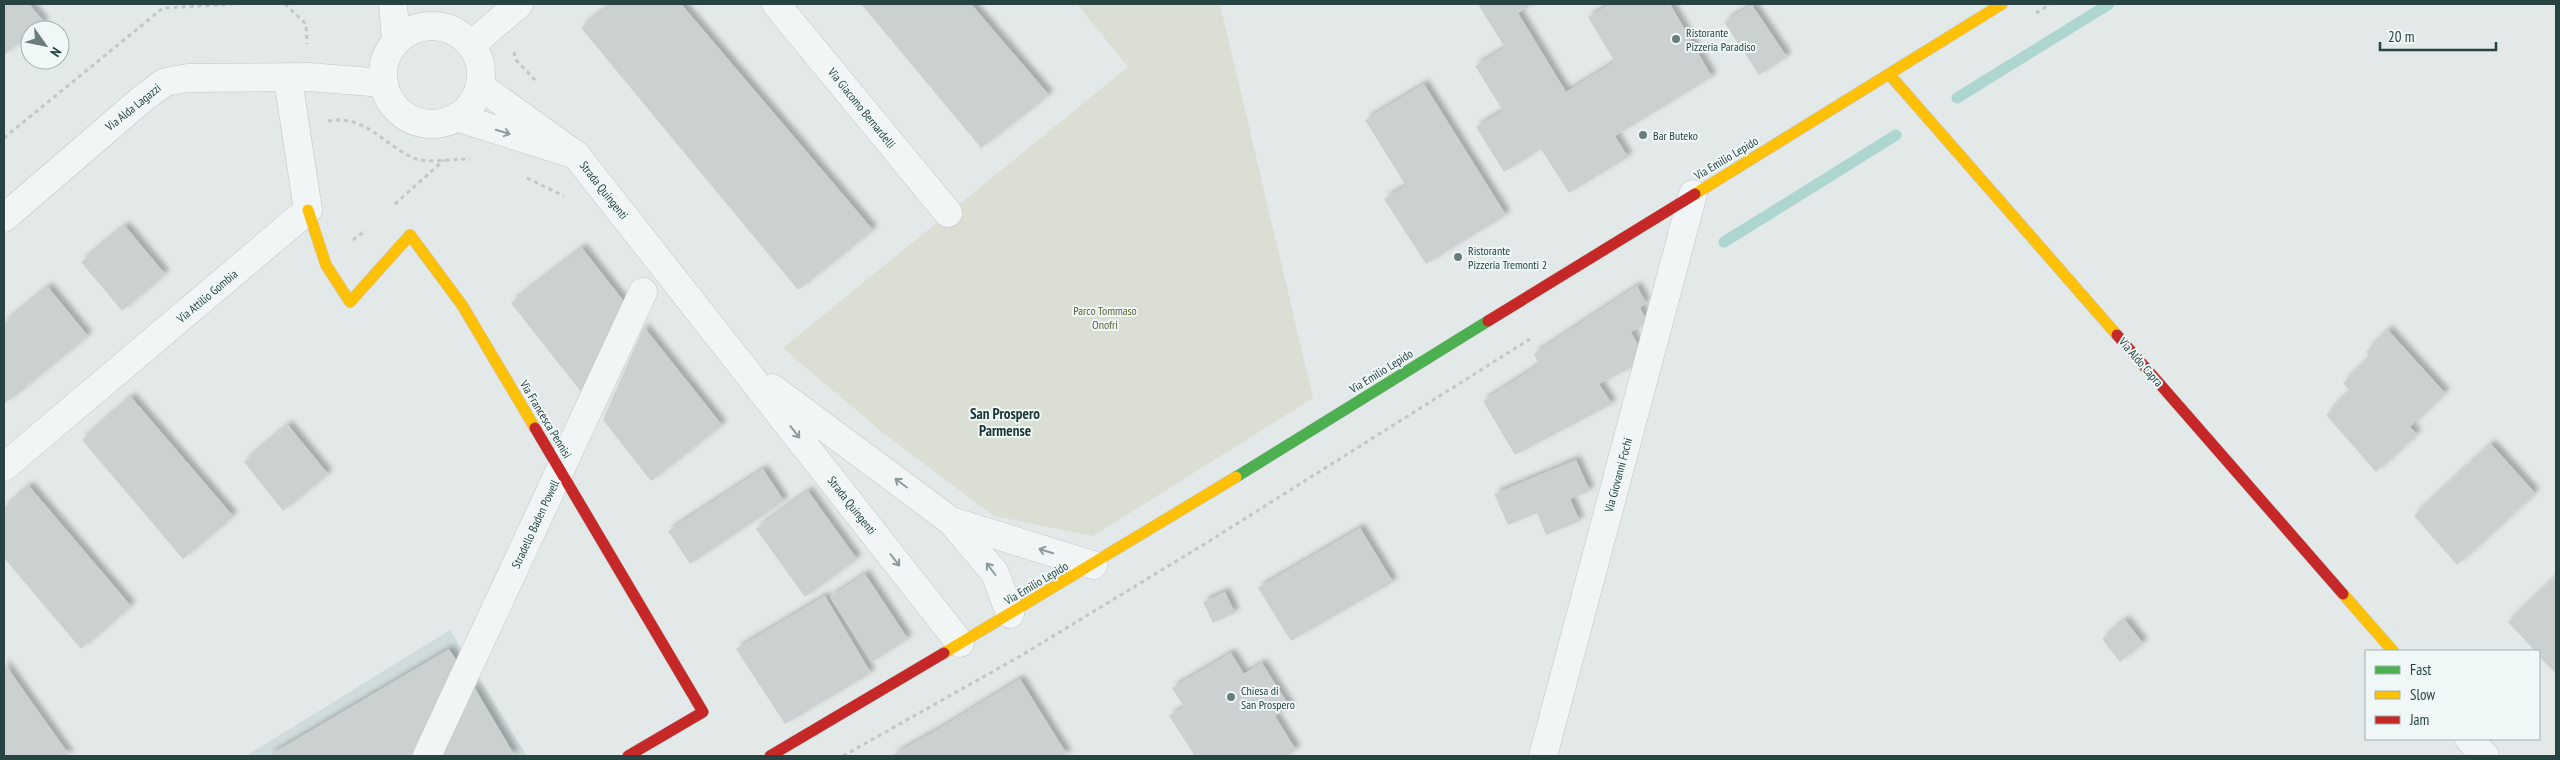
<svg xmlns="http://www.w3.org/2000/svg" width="2560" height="760" font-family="'PT Sans Narrow',sans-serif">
<defs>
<filter id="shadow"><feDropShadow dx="4.5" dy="-4.5" stdDeviation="2.5" flood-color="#0004"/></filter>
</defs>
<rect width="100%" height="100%" fill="#e3e8e8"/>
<polygon fill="#d0dcdb" points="450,630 527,756 246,756"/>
<polygon fill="#dbded3" points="1077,4 1220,4 1313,398 1093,536 994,516 882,432 783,348 1128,67"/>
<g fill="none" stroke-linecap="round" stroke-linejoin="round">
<g stroke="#aed6d0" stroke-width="11">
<polyline points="1957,98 2109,4"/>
<polyline points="1724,242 1896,135"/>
</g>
</g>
<g fill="#cbd1d1" filter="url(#shadow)">
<polygon points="4,4 29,4 45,23 36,30 30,30 30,34 4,55"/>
<polygon points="611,4 681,4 873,230 798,290 581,28"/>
<polygon points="861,4 971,4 1049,95 981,148"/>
<polygon points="1478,4 1533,4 1518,13 1566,92 1615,62 1588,17 1611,4 1670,4 1712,77 1615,136 1628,157 1569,193 1541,149 1504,172 1476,127 1503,111 1475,66 1505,48"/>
<polygon points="1752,5 1787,57 1759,75 1724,22"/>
<polygon points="1424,84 1506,215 1426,264 1384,199 1406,186 1365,120"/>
<polygon points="125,226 165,274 122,311 81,262"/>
<polygon points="582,248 626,304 585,397 511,303"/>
<polygon points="1637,286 1646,303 1640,308 1648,322 1631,332 1646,360 1599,384 1612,404 1515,455 1483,401 1539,365 1534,354"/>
<polygon points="48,287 88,336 4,404 4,323"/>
<polygon points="644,327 722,425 651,481 603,420"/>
<polygon points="2388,330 2445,393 2410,427 2417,434 2376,472 2326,415 2350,391 2343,383 2370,357 2366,352"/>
<polygon points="131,397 233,516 183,559 82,440"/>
<polygon points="288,425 328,474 283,511 244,462"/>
<polygon points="2491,444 2535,493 2457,565 2414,516"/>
<polygon points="1576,460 1590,491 1570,499 1580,521 1546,535 1537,513 1508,525 1494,494"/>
<polygon points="763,469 784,501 690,564 668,531"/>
<polygon points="29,486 131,606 81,649 4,558 4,508"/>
<polygon points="808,491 857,559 805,597 756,529"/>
<polygon points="1360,528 1393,582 1291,641 1258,588"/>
<polygon points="865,574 908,639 872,662 830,597"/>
<polygon points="2556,577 2556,674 2539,656 2539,651 2535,651 2508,622"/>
<polygon points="1225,592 1235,613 1213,623 1203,602"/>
<polygon points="825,596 871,673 785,724 736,649"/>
<polygon points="2125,620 2143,643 2120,662 2102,639"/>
<polygon points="449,649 459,664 413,756 268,756"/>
<polygon points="1231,653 1244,674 1262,663 1290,707 1275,716 1296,750 1287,756 1195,756 1169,716 1184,707 1172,688"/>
<polygon points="4,663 70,756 4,756"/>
<polygon points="1020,679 1068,756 891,756 939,729"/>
<polygon points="473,685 515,756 442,756"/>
</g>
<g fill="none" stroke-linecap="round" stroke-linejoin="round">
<g stroke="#c1c6c6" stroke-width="29">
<g id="street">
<polyline points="393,4 396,42"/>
<polyline points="776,4 948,213"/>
<circle cx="432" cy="75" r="49"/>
<polyline points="471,45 519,4"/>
<polyline points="456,117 576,155 480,86"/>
<polyline points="576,155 960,643"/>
<polyline points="4,218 142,99 165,82 188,78 308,77 384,83"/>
<polyline points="772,388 951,521 1093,565"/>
<polyline points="4,467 308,210 288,79"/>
<polyline points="951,521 995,573 1010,614"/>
<polyline points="2469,739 2485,756"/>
<polyline points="427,756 643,292"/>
<polyline points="1543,756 1693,194"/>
</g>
</g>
<g stroke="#c1c6c6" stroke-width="12">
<polyline id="fast" points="1236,477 1488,321"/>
</g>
<g stroke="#c1c6c6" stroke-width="12">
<g id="slow">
<polyline points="1889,74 2117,335"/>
<polyline points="1695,194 2002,4"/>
<polyline points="308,210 326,265 350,302 410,235 462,305 535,428"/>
<polyline points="2343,594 2393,651"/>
<polyline points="944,653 1236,477"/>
</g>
</g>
<g stroke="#c1c6c6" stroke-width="12">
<g id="jam">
<polyline points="1488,321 1695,194"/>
<polyline points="2117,335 2343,594"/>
<polyline points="535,428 703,712 628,756"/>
<polyline points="770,756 944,653"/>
</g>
</g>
<g stroke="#c1c8c8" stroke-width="3" stroke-dasharray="4 4" stroke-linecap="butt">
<polyline points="285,4 306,24 307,44"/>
<polyline points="2036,13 2051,4"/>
<polyline points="514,52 516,60 537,82"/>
<path d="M 328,121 C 366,114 384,146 416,159 C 428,163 457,159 470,159"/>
<polyline points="4,138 163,8 235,4"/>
<polyline points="527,178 564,196"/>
<polyline points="395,204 444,160"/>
<polyline points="353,240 366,230"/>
<polyline points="843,756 1022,655 1211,540 1530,339"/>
</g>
<use href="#street" stroke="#f2f5f5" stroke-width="28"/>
<use href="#fast" stroke="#4caf50" stroke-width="11"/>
<use href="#slow" stroke="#ffc107" stroke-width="11"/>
<use href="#jam" stroke="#c62828" stroke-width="11"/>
</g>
<defs><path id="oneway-shaft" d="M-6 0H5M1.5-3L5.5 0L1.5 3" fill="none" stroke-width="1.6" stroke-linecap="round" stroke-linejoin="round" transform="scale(1.25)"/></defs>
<g stroke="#8c9c9c">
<use href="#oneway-shaft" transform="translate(503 132) rotate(17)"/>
<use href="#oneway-shaft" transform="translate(795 432) rotate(52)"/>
<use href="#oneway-shaft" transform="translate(901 483) rotate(-143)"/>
<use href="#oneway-shaft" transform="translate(1046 551) rotate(-163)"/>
<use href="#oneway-shaft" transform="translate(895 560) rotate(52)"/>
<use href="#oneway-shaft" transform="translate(991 569) rotate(-127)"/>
</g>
<g fill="#697d7d" stroke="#f0f8f7" stroke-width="2">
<circle cx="1676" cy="39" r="5"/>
<circle cx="1643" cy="135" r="5"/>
<circle cx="1458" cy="257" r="5"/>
<circle cx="1231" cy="697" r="5"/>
</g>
<g text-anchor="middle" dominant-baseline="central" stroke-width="4" stroke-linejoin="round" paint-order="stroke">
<g font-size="12" fill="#274443" stroke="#f0f8f7" text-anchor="start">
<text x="1686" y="32">Ristorante<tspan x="1686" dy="14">Pizzeria Paradiso</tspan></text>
<text x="1653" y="135">Bar Buteko</text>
<text x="1468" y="250">Ristorante<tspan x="1468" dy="14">Pizzeria Tremonti 2</tspan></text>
<text x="1241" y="690">Chiesa di<tspan x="1241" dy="14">San Prospero</tspan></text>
</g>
<g font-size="12" fill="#274443" stroke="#f0f8f7">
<text transform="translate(133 107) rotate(-39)">Via Alda Lagazzi</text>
<text transform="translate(862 108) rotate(51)">Via Giacomo Bernardelli</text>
<text transform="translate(1726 158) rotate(-31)">Via Emilio Lepido</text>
<text transform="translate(604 190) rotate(52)">Strada Quingenti</text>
<text transform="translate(207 296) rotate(-40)">Via Attilio Gombia</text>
<text transform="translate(2141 362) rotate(49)">Via Aldo Capra</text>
<text transform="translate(1381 371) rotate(-32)">Via Emilio Lepido</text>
<text transform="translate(546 419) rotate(59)">Via Francesca Pennisi</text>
<text transform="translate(1618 475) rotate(-75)">Via Giovanni Fochi</text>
<text transform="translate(852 505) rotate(52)">Strada Quingenti</text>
<text transform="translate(535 524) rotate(-65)">Stradello Baden Powell</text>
<text transform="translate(1036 583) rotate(-31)">Via Emilio Lepido</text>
</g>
<g font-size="12" fill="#5c6133" stroke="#f0f8f7">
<text x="1105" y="310">Parco Tommaso<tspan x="1105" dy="14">Onofri</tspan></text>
</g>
<g font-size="15" font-weight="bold" fill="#193534" stroke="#f0f8f7">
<text x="1005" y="413">San Prospero<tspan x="1005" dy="17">Parmense</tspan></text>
</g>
</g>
<rect width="2560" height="760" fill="none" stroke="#274443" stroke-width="10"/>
<rect x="2365" y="650" width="175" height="90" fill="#f0f8f7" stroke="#a0b0af"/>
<rect x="2375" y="666" width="25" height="8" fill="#4caf50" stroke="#a0b0af"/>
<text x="2410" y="675" font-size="15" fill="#274443">Fast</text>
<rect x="2375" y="691" width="25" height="8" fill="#ffc107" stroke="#a0b0af"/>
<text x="2410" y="700" font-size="15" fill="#274443">Slow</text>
<rect x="2375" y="716" width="25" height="8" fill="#c62828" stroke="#a0b0af"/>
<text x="2410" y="725" font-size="15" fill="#274443">Jam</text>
<g transform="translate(45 45) rotate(123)"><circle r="24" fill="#f0f8f7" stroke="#a0b0af"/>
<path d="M0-4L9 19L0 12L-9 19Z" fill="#697d7d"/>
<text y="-8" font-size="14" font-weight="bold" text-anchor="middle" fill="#274443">N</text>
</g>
<path d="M2380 42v8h116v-8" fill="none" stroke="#274443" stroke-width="2.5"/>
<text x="2388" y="42" font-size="15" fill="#274443" stroke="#f0f8f7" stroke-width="4" paint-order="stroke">20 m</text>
</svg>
